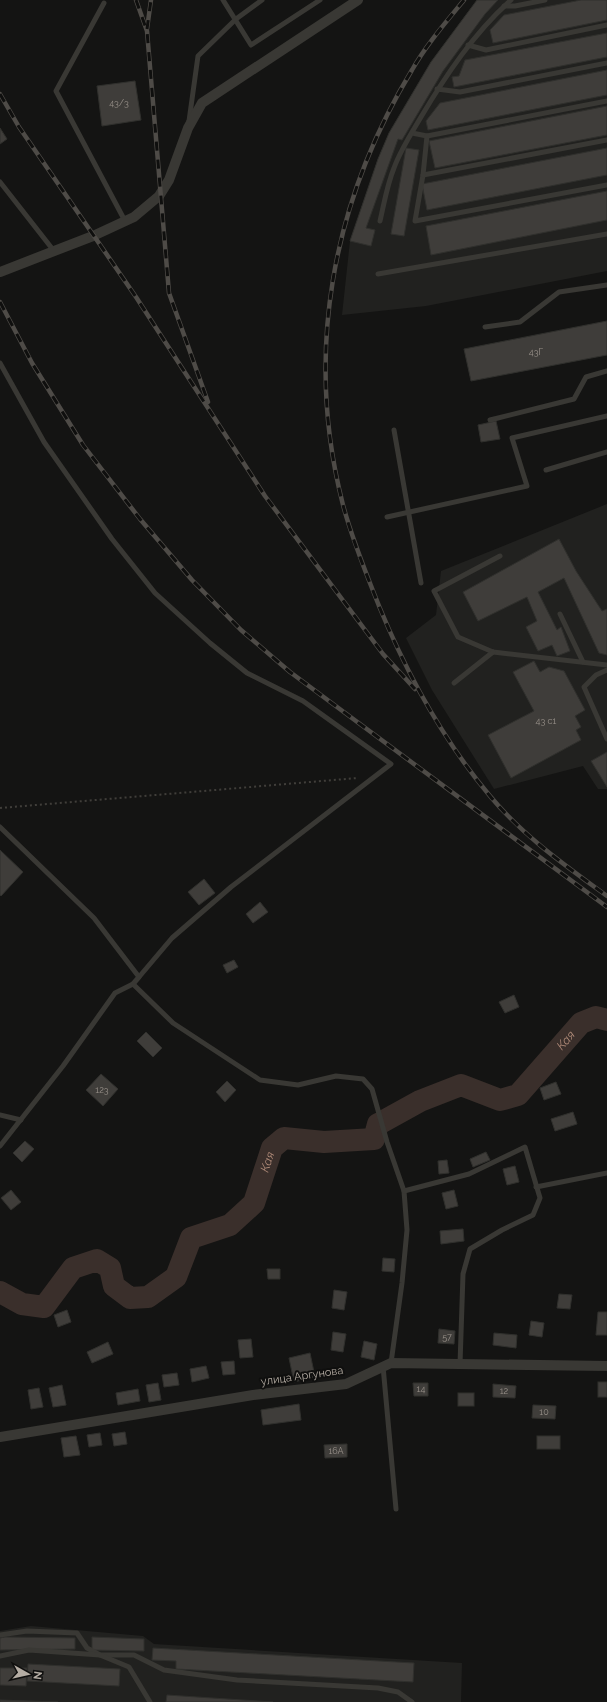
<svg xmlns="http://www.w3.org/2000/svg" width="607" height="1702" font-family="Raleway,sans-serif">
<rect width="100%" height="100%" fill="#141413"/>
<g fill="#21211f">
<polygon points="477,0 607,0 607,271 426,306 342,315 350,241 378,159 389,133 431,62"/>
<polygon points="607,504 607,789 598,789 583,766 494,789 432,690 406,638 436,615 441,571"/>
<polygon points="31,1626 143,1636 154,1644 462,1663 461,1702 0,1702 0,1631"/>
</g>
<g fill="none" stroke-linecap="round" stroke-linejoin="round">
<path stroke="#3a2f2b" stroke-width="22" id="s1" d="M 0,1292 L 22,1304 L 44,1307 L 73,1268 L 97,1260 L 110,1268 L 114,1286 L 130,1298 L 148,1297 L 176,1277 L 191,1238 L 230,1225 L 254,1203 L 272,1148 L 284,1138 L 324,1142 L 374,1139 L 378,1124 L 382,1122 L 420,1101 L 461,1085 L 500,1100 L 518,1095 L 581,1023 L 596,1017 L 607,1020"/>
</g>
<g fill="#3f3d3a" stroke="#30302d">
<polygon points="477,0 498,0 485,14 443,71 402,140 398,139 366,228 375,230 371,246 350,241 378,159 389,133 431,62"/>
<polygon points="581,0 607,0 607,20 493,43 490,30 504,15"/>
<polygon points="607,33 607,57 454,87 452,77 459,76 465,60"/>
<polygon points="607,70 607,95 428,130 426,121 440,103"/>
<polygon points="135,81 141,120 102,126 97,86"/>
<polygon points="607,106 607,135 435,168 429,141"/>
<polygon points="0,128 7,139 0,144"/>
<polygon points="406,148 419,150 404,236 391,234"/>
<polygon points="607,148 607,175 427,210 422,184"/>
<polygon points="607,191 607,220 431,255 426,226"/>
<polygon points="607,321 607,355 471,381 464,349"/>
<polygon points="496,421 500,439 481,442 478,425"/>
<polygon points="559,539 576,571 602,611 607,609 607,655 599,653 564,578 538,592 557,630 561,627 570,651 557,656 552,645 538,651 526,627 537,621 527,597 478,621 463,592"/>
<polygon points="534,661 540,672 549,667 564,671 585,710 575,716 581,727 576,730 581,740 511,778 488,735 534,711 513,672"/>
<polygon points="607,752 607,787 591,761"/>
<polygon points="0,850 23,872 1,896 0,895"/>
<polygon points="204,879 215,893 199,905 188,892"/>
<polygon points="260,902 268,912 253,923 246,914"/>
<polygon points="234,960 238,967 227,973 223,965"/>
<polygon points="514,995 519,1007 505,1013 499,1002"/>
<polygon points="146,1032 162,1048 153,1057 137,1041"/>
<polygon points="101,1074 118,1089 103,1106 86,1090"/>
<polygon points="227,1081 236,1090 225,1102 216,1092"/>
<polygon points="556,1082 561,1094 544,1100 540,1088"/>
<polygon points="573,1112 577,1124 555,1131 551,1119"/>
<polygon points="25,1141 34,1149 22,1162 13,1153"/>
<polygon points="486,1152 490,1160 473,1167 470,1159"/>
<polygon points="447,1160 449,1173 439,1174 438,1161"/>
<polygon points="515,1166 519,1182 507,1185 503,1169"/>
<polygon points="11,1190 21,1202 11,1210 1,1198"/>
<polygon points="454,1190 458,1206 446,1209 442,1193"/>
<polygon points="463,1229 464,1241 441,1244 440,1231"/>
<polygon points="383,1258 395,1259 394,1272 382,1271"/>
<polygon points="267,1269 280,1269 280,1279 268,1279"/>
<polygon points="334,1290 347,1292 344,1310 332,1308"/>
<polygon points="559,1294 572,1295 570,1309 557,1308"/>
<polygon points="67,1310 71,1322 58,1327 54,1315"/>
<polygon points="598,1312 607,1312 607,1335 596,1335"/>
<polygon points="531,1321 544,1323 542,1337 529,1335"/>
<polygon points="439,1329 455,1331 454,1344 438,1343"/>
<polygon points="333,1332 346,1334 343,1352 331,1350"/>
<polygon points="494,1333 517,1335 516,1348 493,1345"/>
<polygon points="251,1339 253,1357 240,1358 238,1340"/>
<polygon points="364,1341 377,1344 374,1360 361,1357"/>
<polygon points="108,1342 113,1354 92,1363 87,1352"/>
<polygon points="310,1353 315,1377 294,1382 289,1358"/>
<polygon points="234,1361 235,1374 223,1375 221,1362"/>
<polygon points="206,1366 209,1378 192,1382 190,1369"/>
<polygon points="177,1373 179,1385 164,1387 162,1375"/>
<rect x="598" y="1382" width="9" height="15"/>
<polygon points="158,1383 161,1400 149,1402 146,1385"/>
<polygon points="413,1383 428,1383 428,1396 414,1396"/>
<polygon points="493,1384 516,1386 515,1398 493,1397"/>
<polygon points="62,1385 66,1405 53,1407 49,1388"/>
<polygon points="39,1388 43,1407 31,1409 28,1390"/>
<polygon points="138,1389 140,1401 118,1405 116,1393"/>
<rect x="458" y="1393" width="16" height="13"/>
<polygon points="299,1404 301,1420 263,1425 261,1410"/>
<polygon points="533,1405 556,1406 555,1419 532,1418"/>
<polygon points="125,1432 127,1444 114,1446 112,1434"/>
<polygon points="100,1433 102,1445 89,1447 87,1435"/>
<polygon points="76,1436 80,1455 64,1457 61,1438"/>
<rect x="537" y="1436" width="23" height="13"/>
<polygon points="347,1444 347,1457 325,1458 324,1445"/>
<polygon points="5,1637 75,1638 75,1649 0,1650 0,1638"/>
<polygon points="92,1637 144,1639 144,1651 92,1650"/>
<polygon points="153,1648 414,1663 413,1682 176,1669 176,1661 152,1660"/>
<polygon points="28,1664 120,1669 119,1686 27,1681"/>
<polygon points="0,1668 27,1668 26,1686 0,1685"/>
<polygon points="167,1695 273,1702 166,1702"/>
<polygon points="0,1700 58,1702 0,1702"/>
</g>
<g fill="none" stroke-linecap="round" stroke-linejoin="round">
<polyline stroke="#403e3a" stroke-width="2" stroke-dasharray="2 3" stroke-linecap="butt" points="0,808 358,778"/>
<g stroke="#393834" stroke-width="5">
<polyline points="223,0 251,45 320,0"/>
<polyline points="104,3 56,91 125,221"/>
<polyline points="504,6 515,6 545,0"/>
<polyline points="468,45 486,50 607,25"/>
<polyline points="437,89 460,92 607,63"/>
<polyline points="189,121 198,56 236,19 262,0"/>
<polyline points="412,133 427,136"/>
<polyline points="607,140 423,175 415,221 607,185"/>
<polyline points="423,175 427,136 607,101"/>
<polyline points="0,182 54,251"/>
<path d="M 380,221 C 384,204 387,185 394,168 C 400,151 411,134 421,117 C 446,75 474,33 511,0"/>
<polyline points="378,274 607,234"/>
<polyline points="485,327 520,322 559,292 607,285"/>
<polyline points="0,363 44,442 112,539 155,593 210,643 247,673 303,701 391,764 231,887 172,938 139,977"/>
<polyline points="490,420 574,399 586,377 607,371"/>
<polyline points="394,430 421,583"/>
<polyline points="546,470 607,452"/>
<polyline points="387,517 527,486 512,438 607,416"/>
<polyline points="500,556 434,591 458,637 493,652 607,665"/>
<polyline points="560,614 583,662"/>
<polyline points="607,670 596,675 584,687 607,739"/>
<polyline points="454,683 493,652"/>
<polyline points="0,827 94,918 139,977 133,984 173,1023 260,1080 298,1085 336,1076 363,1079 372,1089 387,1142 404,1191 407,1230 402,1283 391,1363"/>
<polyline points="0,1115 21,1120"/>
<polyline points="0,1146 63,1066 115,993 133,984"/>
<polyline points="536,1187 607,1173"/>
<polyline points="404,1191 469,1174 525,1147 540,1198 533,1215 502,1230 470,1249 463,1274 460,1364"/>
<polyline points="383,1366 396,1509"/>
<polyline points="0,1635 27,1631 77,1633 87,1648 100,1655 134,1655 164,1670 237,1680 378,1688 398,1692 412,1702"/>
<polyline points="0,1656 29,1650 100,1655 129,1667 150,1702"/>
</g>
<g stroke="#393834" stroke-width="10">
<polyline points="0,272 93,236 134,217 159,196 169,180 188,128 202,103 358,0"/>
<polyline points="0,1437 253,1395 346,1384 391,1363 607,1366"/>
</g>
<g stroke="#4e4b47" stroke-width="4.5">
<g id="rail">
<polyline points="136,0 147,31 169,293 208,402"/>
<path d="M 464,0 C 446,22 426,45 412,70 C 332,202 304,354 343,505 C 352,539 366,573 379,606 C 407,674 443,740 490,796 C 523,836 566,866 607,896"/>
<polyline points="147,29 151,0"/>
<polyline points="0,94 19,127 136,297 265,496 383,654 415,689"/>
<polyline points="0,302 32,363 83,445 140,519 192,580 241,630 290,672 333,704 607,907"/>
</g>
</g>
<use href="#rail" stroke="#0f0f0e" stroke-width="3" stroke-dasharray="9" stroke-linecap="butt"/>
</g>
<g text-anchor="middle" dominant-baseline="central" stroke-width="4" stroke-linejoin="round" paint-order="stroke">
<g font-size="9" fill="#98918a">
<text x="119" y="103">43/3</text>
<text x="536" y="352">43Г</text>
<text x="546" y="721">43 с1</text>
<text x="102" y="1090">123</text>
<text x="447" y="1337">57</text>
<text x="421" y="1389">14</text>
<text x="504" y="1391">12</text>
<text x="544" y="1412">10</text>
<text x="336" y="1451">16А</text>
</g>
<g font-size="11" fill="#b5ada4" stroke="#0f0f0e">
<text transform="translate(302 1376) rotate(-8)">улица Аргунова</text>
</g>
<g font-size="12" font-style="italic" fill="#b18c7a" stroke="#0f0f0e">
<text stroke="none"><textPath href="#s1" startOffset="747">Кая</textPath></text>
<text stroke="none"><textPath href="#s1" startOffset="386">Кая</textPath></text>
</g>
</g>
<g transform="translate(28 1674) rotate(98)" stroke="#0f0f0e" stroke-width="3" paint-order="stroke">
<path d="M0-3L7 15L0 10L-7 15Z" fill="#b5ada4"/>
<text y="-6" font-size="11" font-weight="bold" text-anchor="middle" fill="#b5ada4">N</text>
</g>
</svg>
